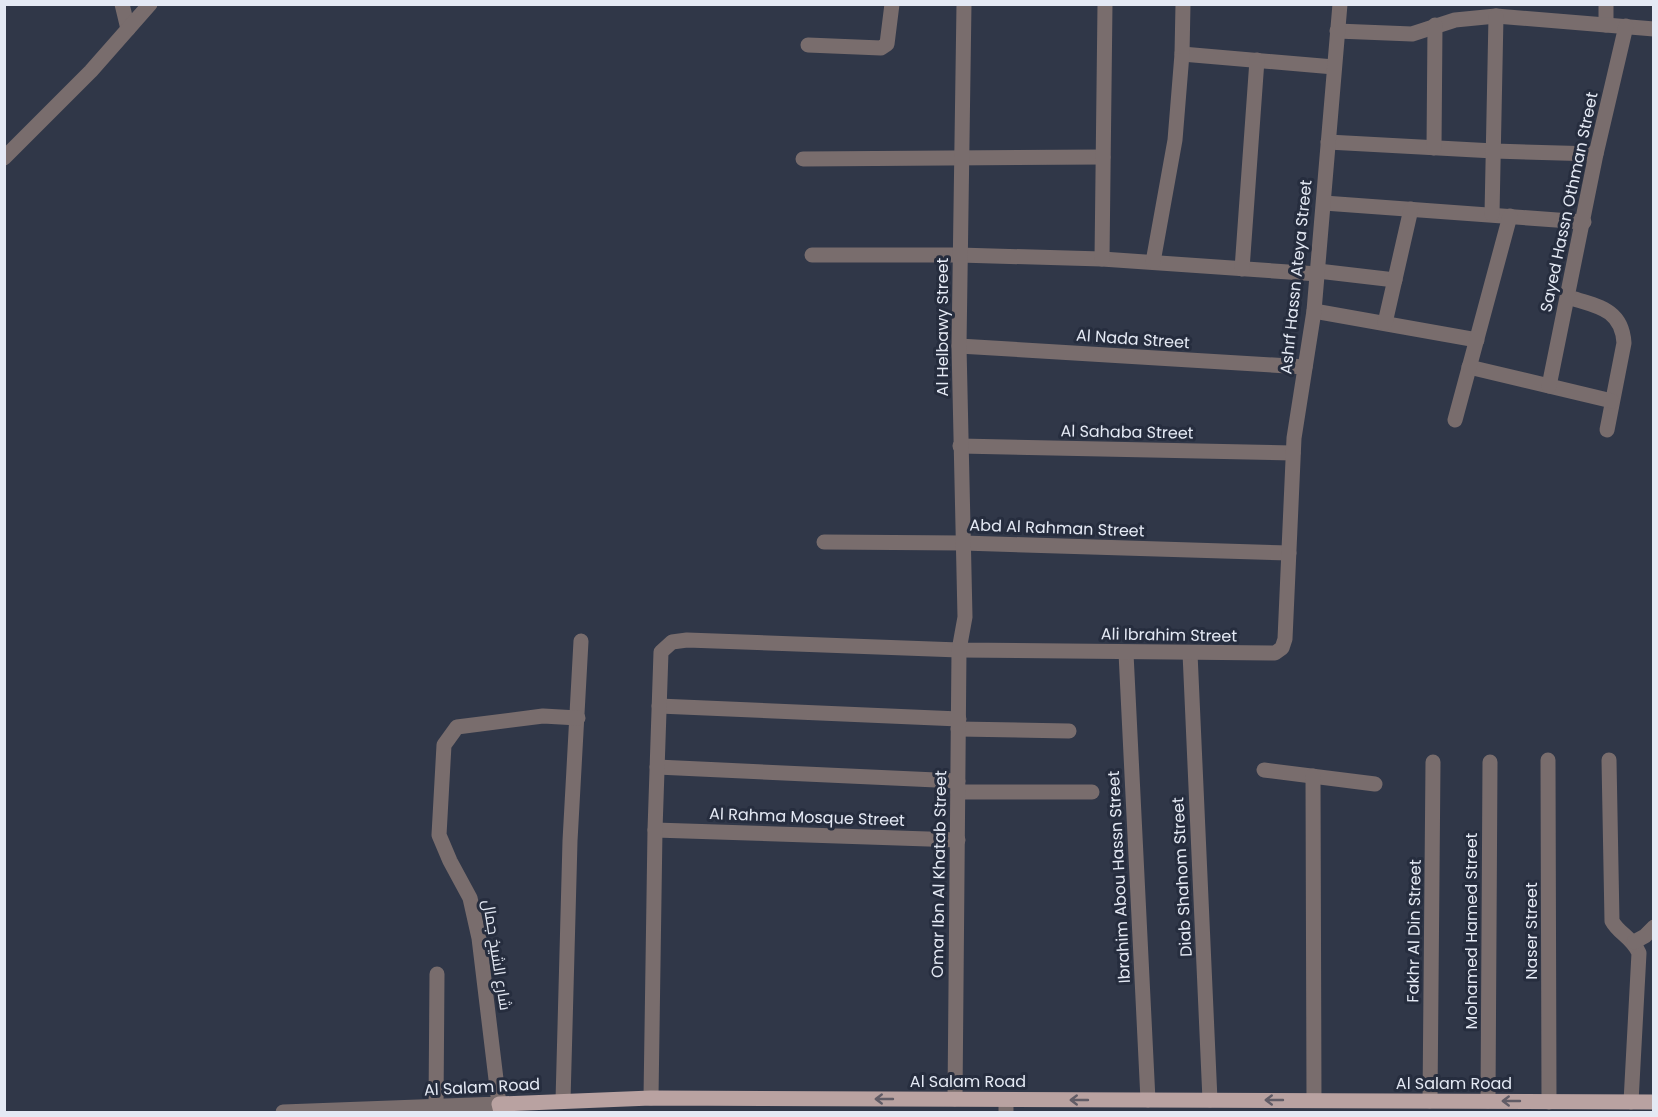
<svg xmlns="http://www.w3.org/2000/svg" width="1658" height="1117" font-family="Poppins,Cairo,sans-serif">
<rect width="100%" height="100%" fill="#303748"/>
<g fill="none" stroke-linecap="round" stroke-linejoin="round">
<g stroke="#796d6d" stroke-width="15">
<polyline points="122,4 128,29"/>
<polyline points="1606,4 1606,25"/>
<polyline points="1337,31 1412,34 1455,20 1496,16 1654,29"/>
<polyline points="808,45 881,48 887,44 892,4"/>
<polyline points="1182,54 1334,67"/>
<polyline points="1328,142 1494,151 1596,154"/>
<polyline points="1434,148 1435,25"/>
<polyline points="4,158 91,71 150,4"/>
<polyline points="803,159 1103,157"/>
<polyline points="1324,203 1584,222"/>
<polyline points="1492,214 1496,16"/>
<polyline points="812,255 959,255 1102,259 1318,274"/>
<polyline points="1102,259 1105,4"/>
<polyline points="1153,262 1175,140 1182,54 1183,4"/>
<polyline points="1242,269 1257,60"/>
<polyline points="1318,271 1395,280"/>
<path d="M 1568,297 C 1596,306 1622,308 1624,343 L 1607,430"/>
<polyline points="1314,311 1477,340"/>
<polyline points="1385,323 1411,209"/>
<polyline points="959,346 1305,367"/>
<polyline points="1469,367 1612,401"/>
<polyline points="1549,386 1596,154 1626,26"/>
<polyline points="1455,420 1510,216"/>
<polyline points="960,446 1293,453"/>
<polyline points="824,542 963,543 1289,553"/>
<polyline points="1126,653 1148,1100"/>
<polyline points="1190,653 1210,1100"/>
<polyline points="659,706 959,719"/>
<polyline points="958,729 1069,731"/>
<polyline points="1548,760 1549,1102"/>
<path d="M 1609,760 L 1612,921 C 1619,934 1632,937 1639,953 L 1631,1102"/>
<polyline points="657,767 958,781"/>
<polyline points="1264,770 1375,784"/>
<polyline points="1313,776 1314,1100"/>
<polyline points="958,792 1092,792"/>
<polyline points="655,830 958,840"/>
<polyline points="1634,942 1645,936 1654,927"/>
<polyline points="651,1098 655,830 661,652 672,642 687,640 959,650 1275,653 1282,648 1285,639 1294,438 1314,311 1340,4"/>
<polyline points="955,1099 959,650 965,617 959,346 964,4"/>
<polyline points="563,1101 570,841 581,641"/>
<polyline points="1430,1101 1433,762"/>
<polyline points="1488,1101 1490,762"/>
<polyline points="436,1107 437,974"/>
<polyline points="283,1112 499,1104 479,938 470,898 450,861 439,835 444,745 457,727 543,716 578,718"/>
<polyline points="1006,1112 1006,1100"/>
</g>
<polyline stroke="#b9a2a1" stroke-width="15" points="501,1112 499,1104 651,1098 1654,1102"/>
</g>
<defs><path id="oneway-shaft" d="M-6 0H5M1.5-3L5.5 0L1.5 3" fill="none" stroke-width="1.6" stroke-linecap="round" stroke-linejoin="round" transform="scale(1.5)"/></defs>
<g stroke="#615c66">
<use href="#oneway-shaft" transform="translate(884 1099) rotate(-180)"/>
<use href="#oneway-shaft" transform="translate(1079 1100) rotate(180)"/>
<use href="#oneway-shaft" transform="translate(1274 1100) rotate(-180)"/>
<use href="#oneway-shaft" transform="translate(1511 1101) rotate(-180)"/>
</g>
<g text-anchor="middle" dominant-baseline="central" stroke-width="6" stroke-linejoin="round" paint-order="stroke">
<g font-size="16" fill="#e4e9f4" stroke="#262d3e">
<text transform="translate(1569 202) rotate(-78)">Sayed Hassn Othman Street</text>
<text transform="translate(1296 277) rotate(-84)">Ashrf Hassn Ateya Street</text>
<text transform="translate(942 327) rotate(-90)">Al Helbawy Street</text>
<text transform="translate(1133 339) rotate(4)">Al Nada Street</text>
<text transform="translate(1127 432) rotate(1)">Al Sahaba Street</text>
<text transform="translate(1057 528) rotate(2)">Abd Al Rahman Street</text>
<text transform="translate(1169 635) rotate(1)">Ali Ibrahim Street</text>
<text transform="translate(807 817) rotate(2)">Al Rahma Mosque Street</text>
<text transform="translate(939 874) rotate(-89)">Omar Ibn Al Khatab Street</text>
<text transform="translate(1119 877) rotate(-93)">Ibrahim Abou Hassn Street</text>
<text transform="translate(1182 877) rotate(-93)">Diab Shahom Street</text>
<text transform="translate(1414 931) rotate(-89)">Fakhr Al Din Street</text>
<text transform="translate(1471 931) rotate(-90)">Mohamed Hamed Street</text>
<text transform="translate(1531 931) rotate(-90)">Naser Street</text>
<text transform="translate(497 955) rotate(81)">شارع الشيخ جمال</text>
<text x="968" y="1081">Al Salam Road</text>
<text x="1454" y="1083">Al Salam Road</text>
<text transform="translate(482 1087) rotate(-3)">Al Salam Road</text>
</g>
</g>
<rect width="1658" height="1117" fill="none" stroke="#e4e9f4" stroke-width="12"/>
</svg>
